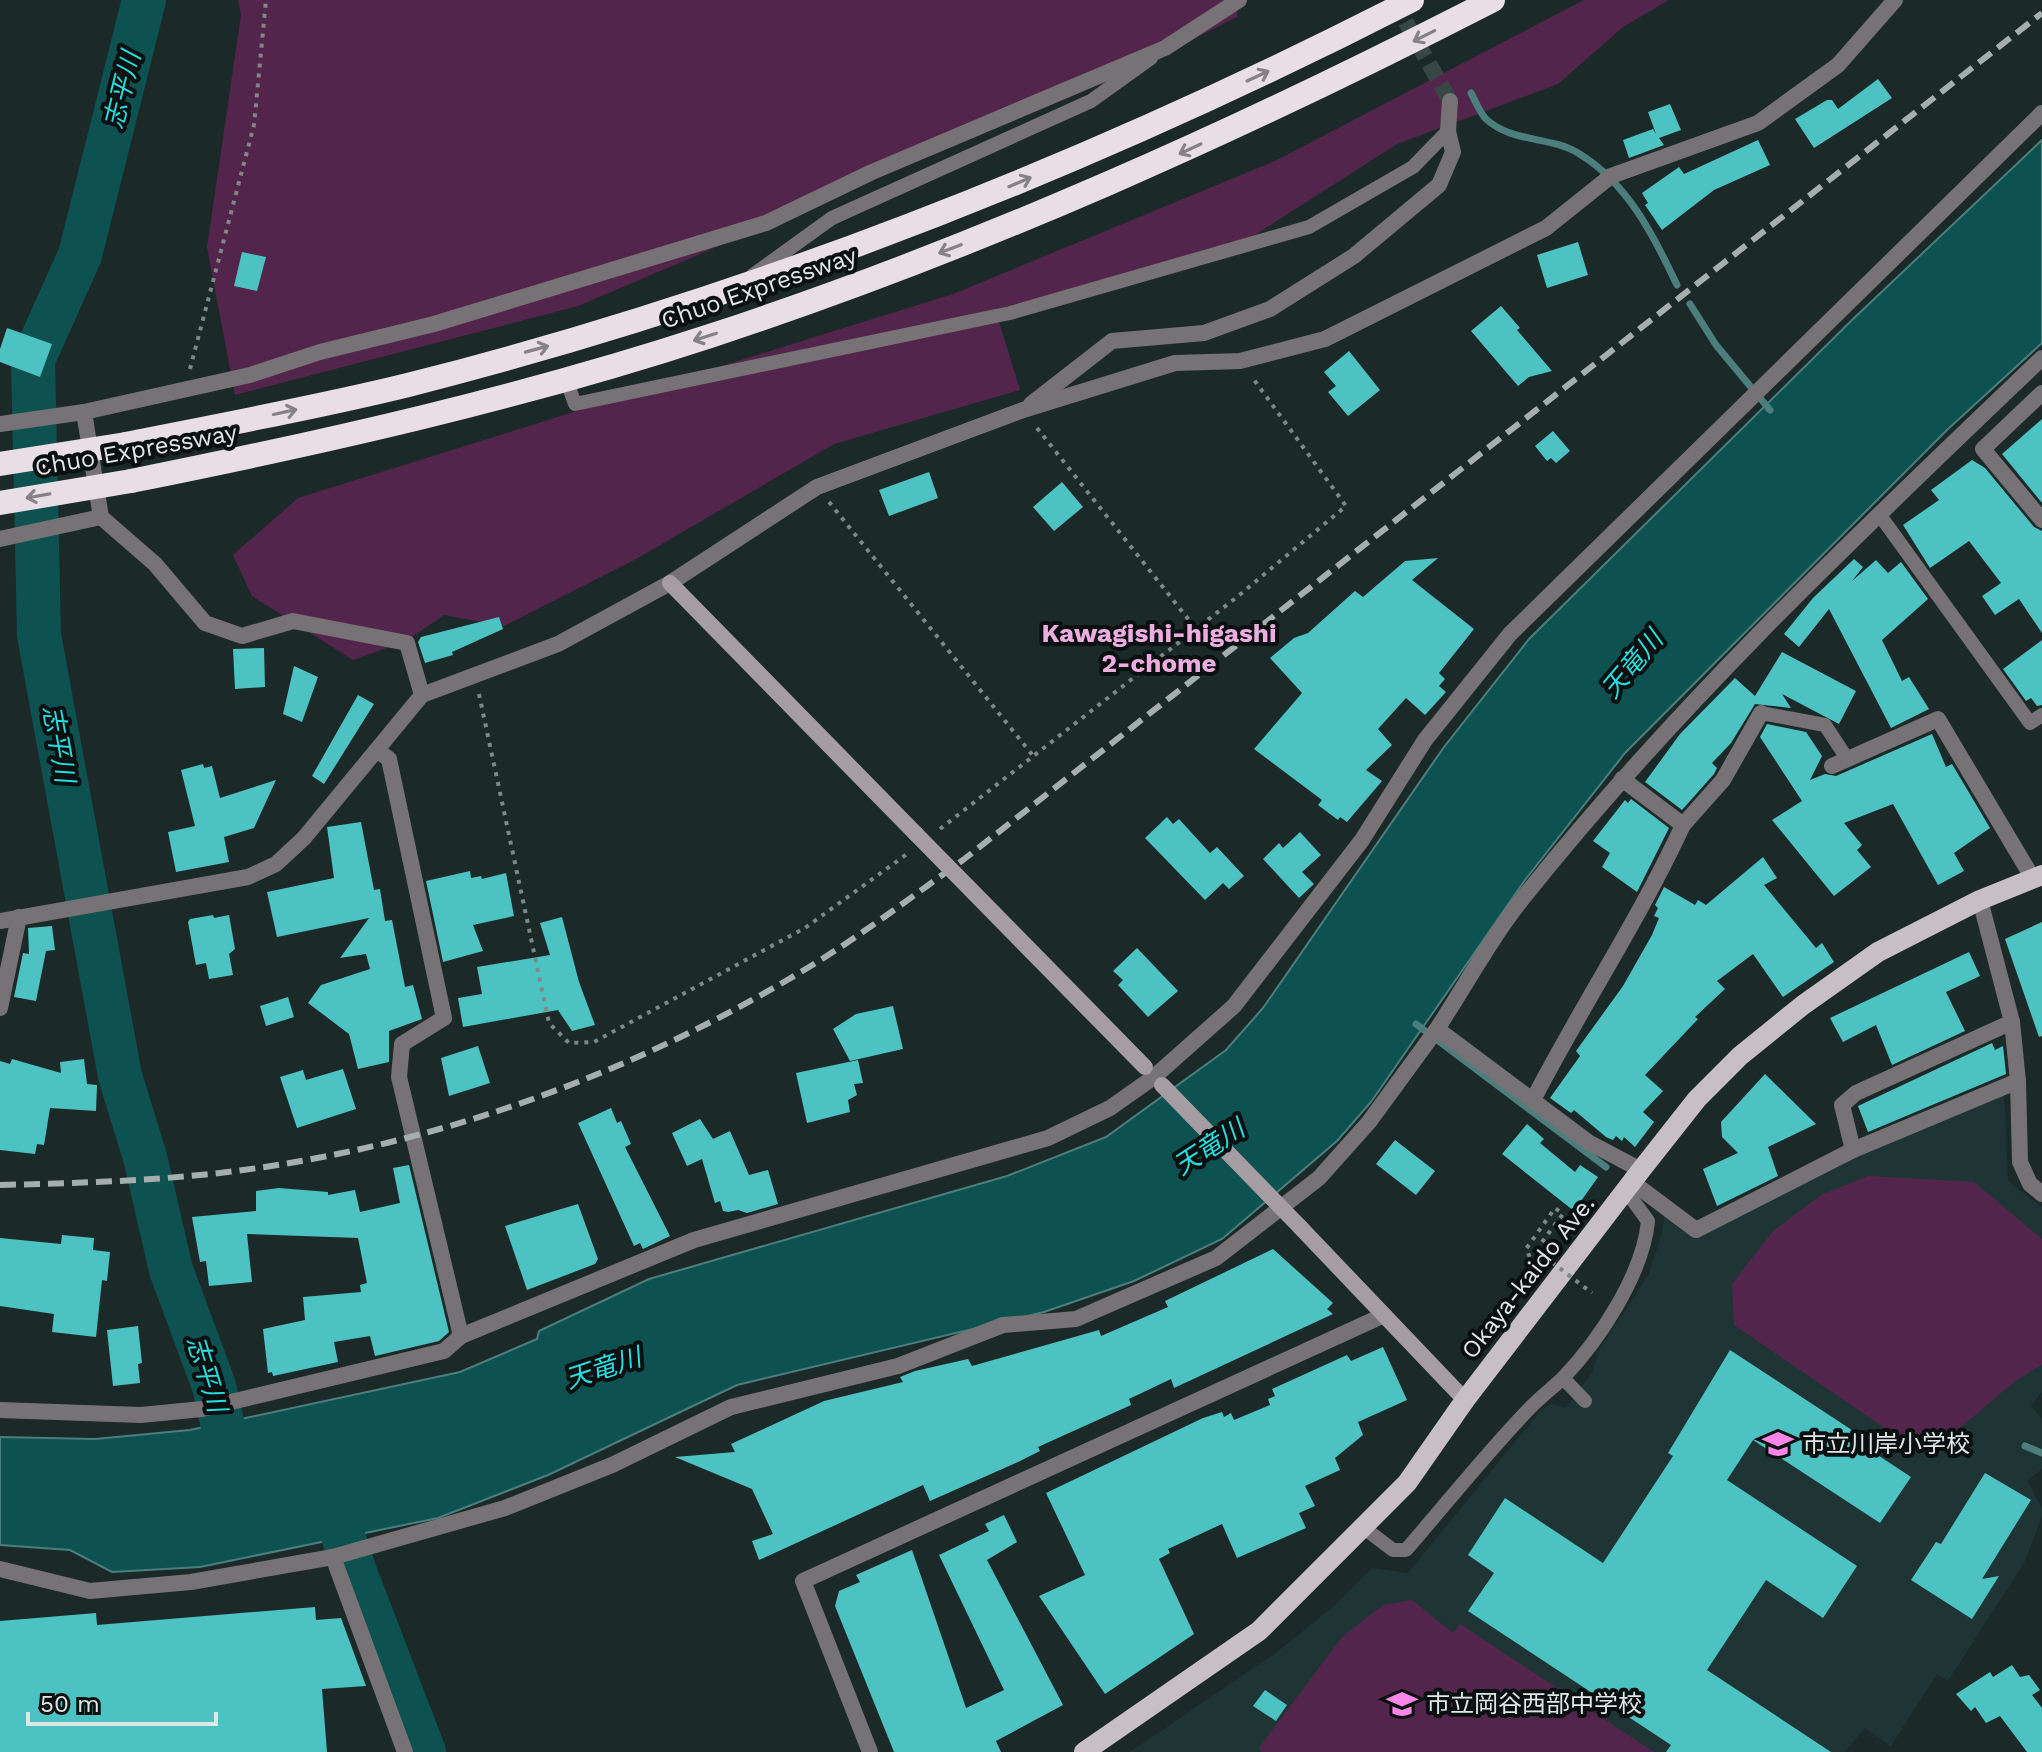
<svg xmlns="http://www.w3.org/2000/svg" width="2042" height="1752" font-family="'Work Sans','Noto Sans JP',sans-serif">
<rect width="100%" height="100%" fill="#1c2929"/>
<polygon fill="#1f3535" points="2004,1094 2008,1181 2042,1207 2042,1392 2031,1406 2042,1419 2042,1469 2027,1481 2042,1508 2042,1516 2025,1561 1948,1681 1937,1674 1891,1746 1865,1728 1845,1752 1130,1752 1273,1655 1334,1606 1372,1568 1408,1573 1542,1409 1553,1404 1566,1408 1592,1372 1599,1350 1649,1274 1663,1229 1664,1210 1700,1235 1842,1162"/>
<g fill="#54254c">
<polygon points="238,0 1238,0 1237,17 1135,69 578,306 235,395 207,247 241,15"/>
<polygon points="1584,0 1669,0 1623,27 1558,84 1397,144 1230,251 995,309 1020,390 834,444 636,559 504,626 444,615 406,641 353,660 252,596 233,555 298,498 953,294 1275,161"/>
<path d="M 1868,1176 L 1974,1182 L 2042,1239 L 2042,1365 C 1993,1389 1968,1435 1917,1450 L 1734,1325 L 1732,1284 L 1773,1231 L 1821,1195 Z"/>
<polygon points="1412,1600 1453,1633 1460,1624 1654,1752 1262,1752 1259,1748 1342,1637 1383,1605"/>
</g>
<polygon fill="#0d5151" stroke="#4c7e7e" stroke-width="2" points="2042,140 2042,343 1948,429 1625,753 1525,880 1371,1102 1337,1141 1222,1239 1134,1281 1044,1312 737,1385 548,1475 438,1518 200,1567 112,1572 70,1550 0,1545 0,1437 95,1439 190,1430 460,1372 537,1339 539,1331 649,1279 1007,1176 1106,1137 1226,1050 1263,1008 1444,747 1529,639 1852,320"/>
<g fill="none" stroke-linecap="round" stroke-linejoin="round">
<g stroke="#4c7e7e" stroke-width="7">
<path d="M 1471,93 C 1475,100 1480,113 1486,119 C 1512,143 1550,136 1578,153 C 1627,182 1654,236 1677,285"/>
<polyline points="1690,304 1716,345 1770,410"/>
<polyline points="1416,1024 1606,1167"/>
<polyline points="2025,1446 2042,1453"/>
</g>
<g stroke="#0d5151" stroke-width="44">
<polyline points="144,0 80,255 33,360 39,635 120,1076 145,1157 171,1270 214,1386 235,1480"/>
<polyline points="326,1484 355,1572 424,1752"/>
</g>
</g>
<g fill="#4cc2c3">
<polygon points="1878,79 1892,98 1814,148 1795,119 1827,100 1832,100 1838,109"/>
<polygon points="1670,104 1681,130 1659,138 1664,145 1629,158 1623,140 1653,129 1656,134 1648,112"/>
<polygon points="1758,140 1770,165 1714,190 1662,230 1645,205 1648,203 1642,193 1679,167 1684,174"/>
<polygon points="1578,242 1588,275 1547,288 1537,255"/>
<polygon points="242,252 266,257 257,291 234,286"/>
<polygon points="1501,306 1520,328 1517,330 1552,371 1529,377 1518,386 1471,331"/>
<polygon points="7,328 52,344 40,377 0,362 0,349"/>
<polygon points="1349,351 1380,390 1348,416 1328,392 1336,386 1324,372"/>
<polygon points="2042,419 2042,503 2002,454"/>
<polygon points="1553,431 1570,451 1556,463 1551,458 1547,461 1535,446"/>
<polygon points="1972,460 1985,468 2034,527 2042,531 2042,633 2019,599 1995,615 1982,596 2001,583 1969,541 1930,568 1903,525 1939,500 1931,490"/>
<polygon points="929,472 938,498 889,516 879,490"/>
<polygon points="1062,482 1083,507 1054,531 1033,507"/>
<polygon points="1438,558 1412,580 1474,629 1439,673 1445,679 1439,686 1446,692 1425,715 1406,698 1378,729 1392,745 1366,770 1382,781 1347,822 1340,817 1338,820 1318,805 1322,800 1254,749 1302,693 1270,658 1294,638 1308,633 1355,591 1363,597 1405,561"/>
<polygon points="1854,559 1863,567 1852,581 1876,560 1888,573 1901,562 1928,599 1882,640 1902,681 1909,677 1929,709 1891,728 1829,609 1799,647 1784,634 1813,598"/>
<polygon points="499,617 503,629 452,652 453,655 425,663 418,642 421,637"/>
<polygon points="2042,640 2042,705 2037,706 2031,698 2026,701 2003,669"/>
<polygon points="264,648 265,687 235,689 233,649"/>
<polygon points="1782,652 1856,691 1839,724 1782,694 1791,708 1755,704 1731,743 1712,763 1717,768 1714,774 1682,810 1645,782 1680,734 1735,678 1755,696"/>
<polygon points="294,666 318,677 302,722 283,714"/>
<polygon points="358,695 374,704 324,784 312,776"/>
<polygon points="1767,724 1806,732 1822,756 1810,780 1825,774 1836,776 1932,734 1946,767 1952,764 1990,828 1954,853 1964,871 1938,885 1893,804 1844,823 1862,845 1857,850 1871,867 1834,896 1772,820 1802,801 1760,737"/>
<polygon points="203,764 204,768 212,766 220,798 276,780 254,828 224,837 229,862 176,872 168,832 195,826 181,770"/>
<polygon points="1631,799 1669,828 1637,892 1602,867 1610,853 1593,841 1625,800 1628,803"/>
<polygon points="1167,817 1173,824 1179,819 1210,853 1217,847 1244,876 1229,889 1223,883 1205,900 1145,838"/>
<polygon points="361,822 374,890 380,889 385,921 392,920 405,987 413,985 422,1019 389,1031 389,1062 358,1069 349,1034 308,1003 321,985 370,969 366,954 340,958 369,918 277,937 267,892 334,878 327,827"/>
<polygon points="1300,832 1321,855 1302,872 1314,884 1299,898 1263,859 1279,843 1283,848"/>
<polygon points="1763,857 1777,878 1764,885 1816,948 1822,943 1834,962 1783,997 1753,954 1717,981 1725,989 1695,1017 1698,1019 1645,1075 1663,1091 1643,1112 1654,1122 1635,1147 1624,1137 1622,1141 1616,1136 1613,1140 1606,1137 1574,1110 1571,1113 1550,1098 1580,1056 1576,1051 1623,986 1652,935 1659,918 1654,916 1658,908 1655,905 1664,887 1695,905 1698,900 1706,905"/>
<polygon points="470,871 471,878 481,876 482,879 506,873 514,916 473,925 483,951 443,962 426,881"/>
<polygon points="213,915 214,918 229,915 235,949 229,954 233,975 209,979 206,963 196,965 188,922 190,919"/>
<polygon points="562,917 579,982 595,1025 572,1031 558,1010 463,1027 458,998 482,994 477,967 550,955 540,923"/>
<polygon points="2042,922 2042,1036 2039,1037 2005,939"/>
<polygon points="52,926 55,950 46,951 36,1001 14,997 23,953 29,954 28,928"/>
<polygon points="1137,948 1178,991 1148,1017 1118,985 1123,980 1113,971"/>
<polygon points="1969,952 1980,976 1946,992 1965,1031 1892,1065 1876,1025 1843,1042 1830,1018"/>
<polygon points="288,997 294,1017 266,1026 260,1006"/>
<polygon points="893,1006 903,1049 850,1061 833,1029 856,1014"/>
<polygon points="1992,1043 1995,1050 2003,1046 2006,1074 1868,1132 1858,1106"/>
<polygon points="478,1046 490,1083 449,1096 441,1058"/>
<polygon points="12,1059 61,1073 60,1062 84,1059 87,1084 97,1085 96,1111 50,1108 44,1145 37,1144 35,1154 0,1150 0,1061 10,1064"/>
<polygon points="858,1060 863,1083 854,1084 857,1095 848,1100 850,1112 807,1123 796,1073"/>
<polygon points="343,1069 356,1109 297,1128 280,1077 303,1070 306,1080"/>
<polygon points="1765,1074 1816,1124 1768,1147 1778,1176 1717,1206 1703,1169 1738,1153 1722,1137 1721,1122"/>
<polygon points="611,1108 617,1123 621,1121 631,1144 625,1147 670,1236 643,1249 640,1243 634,1246 578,1123"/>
<polygon points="700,1119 713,1139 730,1131 749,1175 768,1170 778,1204 747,1213 738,1210 728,1212 723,1211 720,1201 715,1203 702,1159 687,1166 672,1133"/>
<polygon points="1527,1124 1544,1139 1540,1143 1575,1172 1580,1165 1598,1177 1574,1211 1502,1154"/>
<polygon points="1395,1140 1435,1171 1416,1195 1376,1164"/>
<polygon points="409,1165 449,1332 439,1341 375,1356 370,1336 334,1342 338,1362 273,1376 272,1372 268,1373 263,1329 305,1320 303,1297 361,1292 360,1285 367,1283 358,1238 247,1234 252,1282 209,1286 206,1261 200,1262 192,1217 256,1211 256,1191 279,1188 328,1192 328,1195 355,1190 360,1212 400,1203 393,1168"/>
<polygon points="578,1204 598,1259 595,1264 527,1290 505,1226"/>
<polygon points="62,1235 94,1238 93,1250 110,1252 107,1281 102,1280 96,1337 52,1332 54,1314 0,1306 0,1238 61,1244"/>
<polygon points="1273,1249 1333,1303 1327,1309 1333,1314 1174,1388 1171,1379 1129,1399 1131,1405 1038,1447 1040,1451 1018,1462 930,1501 923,1485 759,1560 752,1541 773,1534 752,1489 675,1457 735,1452 731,1444 824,1401 903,1382 900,1377 915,1371 968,1359 972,1366 1099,1330 1101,1336 1168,1307 1165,1301"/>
<polygon points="138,1326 142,1363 138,1364 140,1383 113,1386 107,1330"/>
<polygon points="1383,1347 1407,1400 1358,1422 1363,1435 1335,1458 1340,1470 1305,1486 1315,1506 1299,1513 1306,1528 1237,1558 1222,1524 1168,1549 1170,1553 1159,1559 1194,1634 1105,1694 1039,1596 1085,1575 1046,1493 1203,1418 1222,1412 1224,1417 1231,1413 1234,1420 1270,1405 1268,1399 1275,1396 1272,1389 1347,1355 1351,1361"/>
<polygon points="1730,1350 1864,1438 1861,1444 1911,1477 1880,1523 1753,1440 1727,1480 1857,1566 1823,1618 1766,1580 1707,1670 1831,1752 1666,1752 1671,1745 1468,1611 1494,1573 1468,1555 1505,1498 1603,1563 1673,1456 1668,1453"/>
<polygon points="1985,1473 2031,1500 1982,1579 1999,1576 1972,1619 1911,1580 1936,1542 1941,1544"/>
<polygon points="1004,1515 1017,1542 987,1560 1063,1705 996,1741 1001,1752 894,1752 835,1606 839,1591 860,1582 856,1575 912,1550 966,1708 1004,1690 939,1555 989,1531 985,1524"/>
<polygon points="315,1607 316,1620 341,1618 366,1686 322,1689 327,1752 0,1752 0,1621 96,1613 97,1625"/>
<polygon points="2012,1665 2020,1677 2029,1675 2040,1690 2032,1695 2042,1708 2042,1752 2027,1752 2000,1716 1986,1723 1975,1707 1971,1711 1956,1694 1990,1672 1993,1677"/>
<polygon points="1265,1690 1287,1705 1276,1721 1253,1706"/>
</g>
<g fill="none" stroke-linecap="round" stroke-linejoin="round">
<polyline stroke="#394646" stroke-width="16" stroke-dasharray="16 8" stroke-linecap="butt" points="1394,1 1450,101"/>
<g stroke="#7d8887" stroke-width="4" stroke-dasharray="4 6" stroke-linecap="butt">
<polyline points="190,369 254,125 266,0"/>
<polyline points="1037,428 1196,629"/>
<polyline points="829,502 1034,757"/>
<polyline points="479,694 549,1023 569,1043 594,1042 805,928 907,854"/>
<polyline points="940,829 1237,597 1346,506 1252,377"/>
<polyline points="1536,1250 1563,1214 1555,1208 1526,1249 1537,1272"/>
</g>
<g stroke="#777275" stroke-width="14">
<polyline points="753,275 832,218 1091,101 1151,58"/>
<polyline points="566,379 575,404 1010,313 1309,227 1413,167 1448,131"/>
<polyline points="1879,514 2030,723 2042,715"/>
<polyline points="1761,713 1825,725 1848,760"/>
<polyline points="1563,1378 1585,1401"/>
<path d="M 1364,1528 L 1393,1550 L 1406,1550 C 1446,1504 1484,1456 1526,1412 C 1537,1400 1550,1390 1562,1379 C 1599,1341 1643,1274 1648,1221 L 1626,1191"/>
</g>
<g stroke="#777275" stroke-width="16">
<polyline points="2042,393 1983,449 2042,520"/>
<polyline points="1031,404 1112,341 1204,333 1270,309 1354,256 1439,185 1453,152 1448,131 1450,101"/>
<polyline points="84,412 101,517 155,564 205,623 242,636 293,621 407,643 422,695"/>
<polyline points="0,424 84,412 250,375 320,352 434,324 766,223 872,172 1165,48 1239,0"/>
<polyline points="0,539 101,517"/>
<polyline points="378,751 389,759 444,1018 402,1044 399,1077 461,1336"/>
<polyline points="1832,766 1938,719 2032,877"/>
<polyline points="1683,825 1723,780 1761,713"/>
<polyline points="1980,900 2012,1022 2018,1081 2020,1162 2030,1184 2042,1194"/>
<polyline points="0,921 248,877 276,864 304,838 422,695 558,644 670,583 817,487 1023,410 1175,363 1240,361 1325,339 1546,228 1611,176 1758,123 1838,65 1895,0"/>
<polyline points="0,1008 19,917"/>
<path d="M 1437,1029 C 1465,986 1491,938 1523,898 C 1679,702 1861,531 2042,358"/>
<path d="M 1533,1100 C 1581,1007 1639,920 1683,825 L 1622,779"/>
<polyline points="1853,1150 1842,1105 1856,1093 2012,1022"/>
<polyline points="1632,1182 1696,1230 1853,1150 2018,1081"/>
<polyline points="0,1410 141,1415 202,1409 444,1351 461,1336 694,1240 1048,1138 1110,1108 1154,1077 1234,1006 1362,840 1425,740 1510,634 2042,113"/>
<polyline points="333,1557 405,1752"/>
<polyline points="0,1569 90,1591 191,1582 333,1557 505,1508 612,1465 731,1407 898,1366 1003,1325 1076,1319 1216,1258 1319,1178 1369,1122 1437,1029 1588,1142 1641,1170"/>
<polyline points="870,1752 803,1581 1382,1316"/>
</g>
<g stroke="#a59da3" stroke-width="16">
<polyline points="670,583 916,834"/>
<polyline points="1300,1227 1465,1400"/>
</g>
<polyline stroke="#c8bec6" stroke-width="20" points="1084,1752 1259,1631 1407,1483 1465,1400 1641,1170 1697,1099 1740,1056 1803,1005 1878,952 1980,900 2042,875"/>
<g stroke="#e9dde6" stroke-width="24">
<path d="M 126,444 C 220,425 315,408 408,385 C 756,297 1092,164 1412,0"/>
<path d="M 131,481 C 326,442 521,398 710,336 C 981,247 1240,130 1493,0"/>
</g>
<path stroke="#a4aead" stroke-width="6" stroke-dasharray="16 8" stroke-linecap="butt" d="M 0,1185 C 79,1183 158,1181 236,1171 C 439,1145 640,1071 814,964 C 866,932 914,895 963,860 L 2042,13"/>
<polyline stroke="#7d8887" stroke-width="4" stroke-dasharray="4 6" stroke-linecap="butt" points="1536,1250 1592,1293"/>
<g stroke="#a59da3" stroke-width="16">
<polyline points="916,834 1145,1067"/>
<polyline points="1162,1085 1300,1227"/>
</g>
<g stroke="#e9dde6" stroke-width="24">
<polyline points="0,464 126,444"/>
<polyline points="0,503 131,481"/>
</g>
</g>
<defs><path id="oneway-shaft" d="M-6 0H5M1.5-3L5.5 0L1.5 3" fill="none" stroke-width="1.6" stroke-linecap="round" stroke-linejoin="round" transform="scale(2)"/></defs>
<g stroke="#858186">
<use href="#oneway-shaft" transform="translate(1424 36) rotate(153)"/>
<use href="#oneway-shaft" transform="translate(1258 76) rotate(-25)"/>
<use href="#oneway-shaft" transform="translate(1190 149) rotate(155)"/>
<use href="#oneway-shaft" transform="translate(1020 182) rotate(-23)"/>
<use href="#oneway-shaft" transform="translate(950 249) rotate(159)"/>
<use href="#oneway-shaft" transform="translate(705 337) rotate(162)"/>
<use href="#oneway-shaft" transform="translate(537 349) rotate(-15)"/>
<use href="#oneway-shaft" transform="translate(285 412) rotate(-12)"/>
<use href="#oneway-shaft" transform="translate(38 496) rotate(170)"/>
</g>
<defs>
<g id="school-bare" transform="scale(2.4)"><path d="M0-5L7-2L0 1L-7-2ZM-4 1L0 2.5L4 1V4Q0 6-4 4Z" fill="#fa87e7" stroke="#0a1010" stroke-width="2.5" paint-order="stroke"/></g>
</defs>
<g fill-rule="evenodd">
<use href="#school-bare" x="1778" y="1444"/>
<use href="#school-bare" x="1402" y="1704"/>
</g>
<g text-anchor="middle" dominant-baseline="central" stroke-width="8" stroke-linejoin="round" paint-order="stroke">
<g font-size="24" fill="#dfe8e7" stroke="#0a1010">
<text transform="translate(759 288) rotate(-19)">Chuo Expressway</text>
<text transform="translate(136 450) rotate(-10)">Chuo Expressway</text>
<text transform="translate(1528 1277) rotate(-52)">Okaya-kaido Ave.</text>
</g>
<g font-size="24" fill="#dfe8e7" stroke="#0a1010" text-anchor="start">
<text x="1802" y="1444">市立川岸小学校</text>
<text x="1426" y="1704">市立岡谷西部中学校</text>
</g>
<g font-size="26" font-style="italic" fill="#26dee0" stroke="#0a1010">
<text transform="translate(122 90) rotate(-76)">志平川</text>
<text transform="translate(1632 664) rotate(-50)">天竜川</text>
<text transform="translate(59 744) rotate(80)">志平川</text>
<text transform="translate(1209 1147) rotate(-33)">天竜川</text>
<text transform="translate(603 1368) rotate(-18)">天竜川</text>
<text transform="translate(207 1374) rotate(73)">志平川</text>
</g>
<g font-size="26" font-weight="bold" fill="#edade0" stroke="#0a1010">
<text x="1159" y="633">Kawagishi-higashi<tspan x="1159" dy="30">2-chome</tspan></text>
</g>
</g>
<path d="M28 1712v12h188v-12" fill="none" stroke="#dfe8e7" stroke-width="4"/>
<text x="40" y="1712" font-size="24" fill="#dfe8e7" stroke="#0a1010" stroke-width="6" paint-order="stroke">50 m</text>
</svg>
